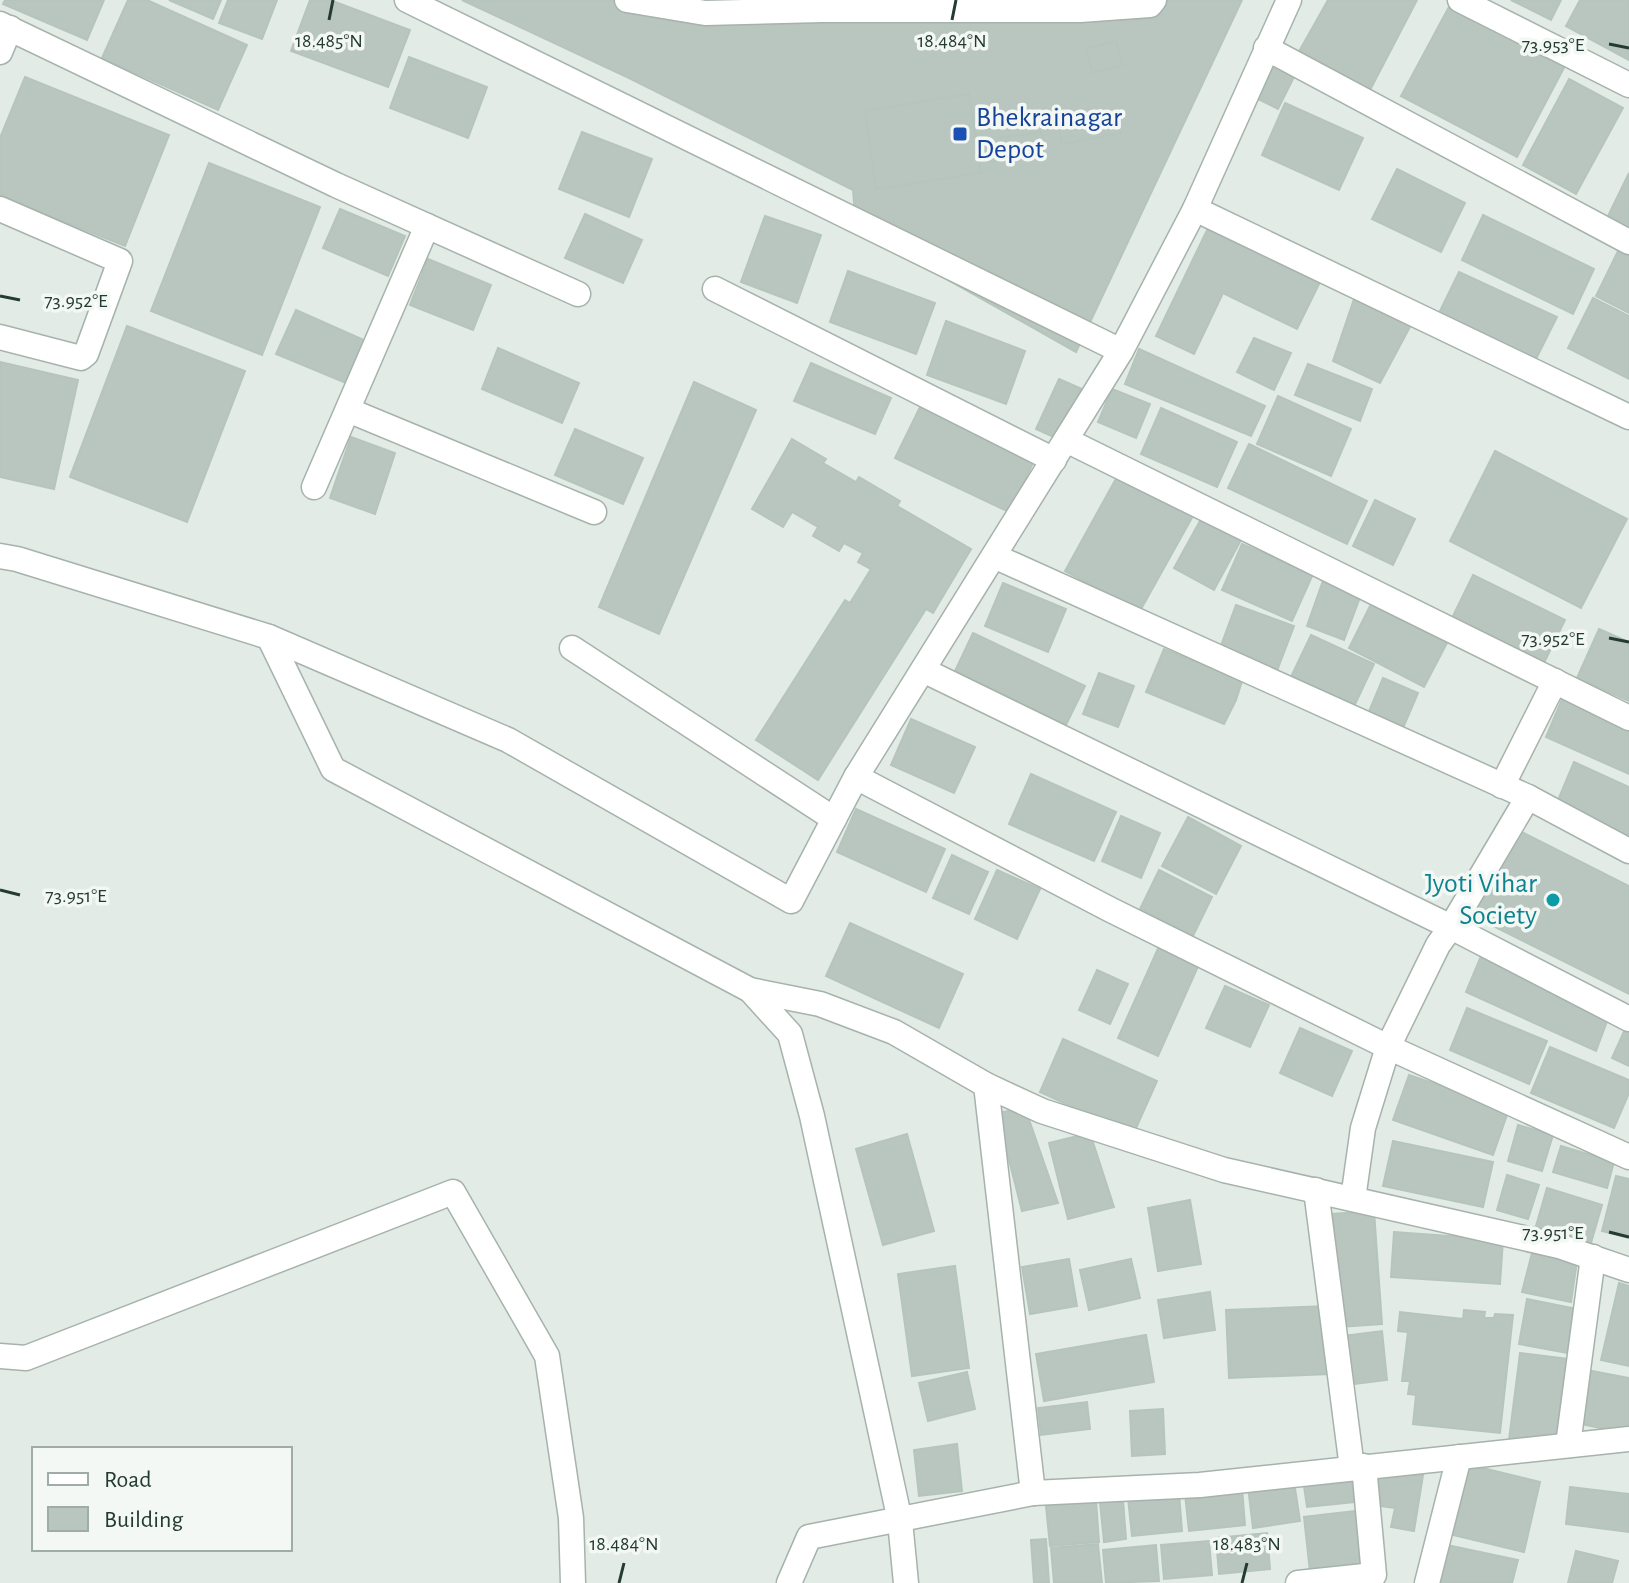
<svg xmlns="http://www.w3.org/2000/svg" width="1629" height="1583" font-family="'Alegreya Sans',sans-serif">
<rect width="100%" height="100%" fill="#e3ebe6"/>
<g fill="#b8c6bf" stroke="#b5c5bc" stroke-width="2">
<polygon points="5,0 104,0 87,40 3,4"/>
<polygon points="128,0 147,0 247,45 218,110 102,58"/>
<polygon points="169,0 221,0 213,19"/>
<polygon points="228,0 277,0 262,39 219,23"/>
<polygon points="310,0 330,0 410,30 388,87 291,51"/>
<polygon points="462,0 1242,0 1076,352 856,228 853,190 629,78"/>
<polygon points="1328,0 1417,0 1369,92 1297,55"/>
<polygon points="1511,0 1561,0 1551,20"/>
<polygon points="1580,0 1629,0 1629,60 1566,26"/>
<polygon points="1451,3 1566,64 1517,157 1401,96"/>
<polygon points="1116,41 1123,65 1092,73 1086,49"/>
<polygon points="409,57 487,87 468,138 390,108"/>
<polygon points="1273,58 1297,71 1278,109 1252,96"/>
<polygon points="25,77 169,135 125,246 0,196 0,138"/>
<polygon points="1569,79 1623,108 1576,194 1523,165"/>
<polygon points="969,94 981,173 876,189 865,111"/>
<polygon points="1285,103 1363,138 1339,190 1262,155"/>
<polygon points="1115,110 1120,133 1062,144 1058,122"/>
<polygon points="582,132 652,159 629,217 559,189"/>
<polygon points="1041,132 1044,153 992,162 988,140"/>
<polygon points="209,163 320,207 262,355 151,311"/>
<polygon points="1397,169 1465,203 1441,252 1372,219"/>
<polygon points="1629,173 1629,229 1607,218"/>
<polygon points="340,209 405,236 388,276 323,248"/>
<polygon points="585,214 642,240 623,283 565,258"/>
<polygon points="1483,215 1594,269 1573,314 1462,260"/>
<polygon points="765,216 821,235 797,303 741,282"/>
<polygon points="1209,226 1321,280 1297,329 1223,293 1194,354 1156,336"/>
<polygon points="1620,247 1629,251 1629,313 1596,296"/>
<polygon points="428,259 491,285 473,330 410,305"/>
<polygon points="848,271 935,303 916,354 830,322"/>
<polygon points="1459,272 1557,317 1536,359 1438,315"/>
<polygon points="1593,298 1629,316 1629,379 1568,348"/>
<polygon points="1354,299 1411,325 1380,383 1333,361"/>
<polygon points="296,310 366,341 346,383 276,354"/>
<polygon points="946,321 1025,351 1006,404 927,375"/>
<polygon points="127,326 245,371 187,522 70,477"/>
<polygon points="1254,338 1291,353 1274,390 1237,372"/>
<polygon points="498,348 579,383 562,423 482,389"/>
<polygon points="1139,349 1265,406 1251,436 1125,384"/>
<polygon points="0,362 78,380 54,489 0,477"/>
<polygon points="811,363 891,398 875,434 794,401"/>
<polygon points="1308,364 1372,389 1360,421 1295,395"/>
<polygon points="1059,379 1082,389 1060,440 1036,429"/>
<polygon points="694,382 756,410 659,634 599,607"/>
<polygon points="1112,389 1150,404 1136,438 1098,422"/>
<polygon points="1278,396 1351,429 1331,476 1257,444"/>
<polygon points="921,405 1034,461 1009,512 895,458"/>
<polygon points="1161,408 1237,442 1217,487 1141,454"/>
<polygon points="575,429 643,458 623,504 555,475"/>
<polygon points="351,437 395,453 375,514 330,498"/>
<polygon points="792,439 826,459 823,463 856,482 859,477 900,501 897,506 971,549 933,613 926,609 818,780 756,740 845,600 850,603 871,569 858,562 863,553 844,543 839,551 813,536 818,527 792,512 783,527 752,509"/>
<polygon points="1249,444 1367,501 1347,544 1228,488"/>
<polygon points="1495,451 1627,519 1581,608 1450,541"/>
<polygon points="1118,475 1193,516 1140,611 1065,571"/>
<polygon points="1375,500 1415,519 1393,565 1353,546"/>
<polygon points="1201,519 1241,540 1214,590 1174,568"/>
<polygon points="1242,544 1313,574 1292,621 1222,590"/>
<polygon points="1473,575 1565,620 1544,663 1452,618"/>
<polygon points="1324,578 1362,592 1344,640 1307,626"/>
<polygon points="1003,583 1066,609 1048,652 985,626"/>
<polygon points="1371,604 1447,643 1424,687 1349,648"/>
<polygon points="1236,605 1294,626 1275,676 1219,651"/>
<polygon points="1599,629 1629,642 1629,701 1577,678"/>
<polygon points="973,633 1085,686 1066,725 955,671"/>
<polygon points="1311,635 1374,664 1351,713 1288,683"/>
<polygon points="1164,649 1242,681 1236,700 1224,724 1146,692"/>
<polygon points="1099,673 1134,686 1118,727 1083,714"/>
<polygon points="1383,678 1418,693 1400,735 1365,721"/>
<polygon points="1563,697 1629,727 1629,774 1546,737"/>
<polygon points="911,719 975,747 954,793 891,765"/>
<polygon points="1574,762 1629,787 1629,839 1558,800"/>
<polygon points="1031,774 1116,812 1094,861 1009,824"/>
<polygon points="856,809 945,849 926,892 837,852"/>
<polygon points="1121,816 1160,833 1141,878 1102,861"/>
<polygon points="1188,817 1241,846 1216,894 1162,866"/>
<polygon points="1512,827 1629,886 1629,994 1469,914"/>
<polygon points="952,855 988,872 969,914 933,898"/>
<polygon points="997,870 1040,889 1017,939 975,919"/>
<polygon points="1159,870 1212,897 1193,936 1140,909"/>
<polygon points="850,923 963,974 939,1028 826,976"/>
<polygon points="1160,944 1200,962 1158,1056 1118,1038"/>
<polygon points="1481,956 1609,1016 1596,1051 1466,992"/>
<polygon points="1097,970 1128,984 1110,1024 1079,1010"/>
<polygon points="1225,986 1269,1005 1250,1047 1206,1028"/>
<polygon points="1467,1008 1547,1041 1529,1084 1450,1050"/>
<polygon points="1626,1027 1629,1029 1629,1066 1612,1058"/>
<polygon points="1300,1028 1352,1051 1332,1096 1280,1073"/>
<polygon points="1063,1039 1157,1081 1133,1135 1040,1092"/>
<polygon points="1550,1047 1629,1080 1629,1093 1614,1128 1531,1093"/>
<polygon points="1409,1075 1509,1109 1493,1155 1393,1120"/>
<polygon points="1025,1108 1058,1203 1022,1211 997,1113"/>
<polygon points="1518,1125 1553,1135 1542,1171 1508,1161"/>
<polygon points="1090,1133 1114,1207 1068,1219 1049,1143"/>
<polygon points="907,1134 934,1231 883,1245 856,1149"/>
<polygon points="1393,1141 1493,1162 1483,1207 1383,1186"/>
<polygon points="1561,1146 1614,1162 1607,1188 1553,1172"/>
<polygon points="1507,1175 1539,1185 1528,1219 1497,1210"/>
<polygon points="1616,1176 1629,1179 1629,1238 1602,1231"/>
<polygon points="1547,1188 1602,1205 1591,1243 1536,1226"/>
<polygon points="1190,1200 1201,1264 1158,1271 1148,1208"/>
<polygon points="1374,1211 1382,1324 1339,1327 1332,1214"/>
<polygon points="1394,1232 1503,1240 1500,1284 1391,1277"/>
<polygon points="1532,1253 1577,1261 1571,1302 1522,1292"/>
<polygon points="1069,1259 1077,1306 1030,1314 1022,1267"/>
<polygon points="1131,1259 1140,1298 1089,1310 1080,1270"/>
<polygon points="955,1266 969,1368 912,1376 898,1274"/>
<polygon points="1619,1283 1629,1286 1629,1366 1601,1360"/>
<polygon points="1210,1292 1215,1330 1164,1338 1158,1300"/>
<polygon points="1527,1299 1577,1309 1568,1353 1519,1344"/>
<polygon points="1327,1306 1330,1374 1229,1378 1226,1310"/>
<polygon points="1464,1310 1485,1312 1484,1318 1494,1318 1495,1314 1513,1315 1500,1433 1413,1424 1416,1395 1408,1394 1410,1381 1402,1381 1408,1332 1398,1331 1400,1312 1463,1319"/>
<polygon points="1382,1331 1387,1380 1347,1385 1342,1336"/>
<polygon points="1146,1335 1154,1382 1044,1401 1036,1354"/>
<polygon points="1520,1353 1570,1359 1558,1446 1509,1440"/>
<polygon points="1587,1370 1629,1378 1629,1434 1576,1423"/>
<polygon points="967,1372 975,1409 928,1421 919,1383"/>
<polygon points="1087,1402 1090,1429 1041,1435 1038,1408"/>
<polygon points="1163,1409 1165,1454 1132,1456 1130,1411"/>
<polygon points="957,1444 962,1491 919,1496 914,1450"/>
<polygon points="1462,1463 1540,1482 1524,1552 1445,1533"/>
<polygon points="1378,1468 1423,1475 1414,1531 1391,1527 1395,1508 1372,1505"/>
<polygon points="1350,1473 1354,1502 1307,1507 1303,1479"/>
<polygon points="1294,1482 1300,1521 1253,1528 1248,1487"/>
<polygon points="1570,1487 1629,1494 1629,1532 1566,1524"/>
<polygon points="1242,1488 1245,1525 1189,1531 1185,1494"/>
<polygon points="1179,1493 1182,1531 1132,1536 1128,1498"/>
<polygon points="1123,1500 1126,1539 1104,1542 1100,1502"/>
<polygon points="1096,1501 1099,1542 1050,1546 1046,1506"/>
<polygon points="1363,1510 1367,1549 1359,1550 1360,1566 1310,1572 1304,1517"/>
<polygon points="1267,1533 1270,1569 1219,1574 1216,1538"/>
<polygon points="1046,1539 1049,1583 1034,1583 1031,1540"/>
<polygon points="1209,1541 1212,1575 1164,1579 1161,1545"/>
<polygon points="1098,1544 1102,1583 1054,1583 1051,1548"/>
<polygon points="1156,1545 1159,1581 1106,1583 1103,1550"/>
<polygon points="1447,1545 1518,1560 1512,1583 1441,1583"/>
<polygon points="1576,1551 1618,1561 1612,1583 1568,1583"/>
</g>
<g fill="none" stroke-linecap="round" stroke-linejoin="round">
<g stroke="#a6b3ac" stroke-width="27">
<g id="minor">
<polyline points="407,0 1121,351"/>
<polyline points="627,0 705,13 822,10 1080,10 1150,5 1154,0"/>
<polyline points="1460,0 1629,85"/>
<polyline points="0,24 336,185 578,294"/>
<polyline points="1266,48 1629,242"/>
<polyline points="0,52 10,28"/>
<polyline points="0,209 120,261 86,354 81,358 0,337"/>
<polyline points="1195,209 1629,417"/>
<polyline points="715,289 1054,460"/>
<polyline points="348,410 594,512"/>
<polyline points="1066,440 1629,718"/>
<polyline points="314,487 427,226"/>
<polyline points="0,556 17,559 269,637 508,740 791,901 856,777 1121,351 1195,209 1289,0"/>
<polyline points="994,556 1528,797 1451,927 1438,945 1388,1047 1629,1157"/>
<polyline points="269,637 333,769 750,990 820,1004 894,1032 986,1085 1042,1111 1224,1170 1559,1246 1629,1270"/>
<polyline points="572,648 834,819"/>
<polyline points="923,670 1451,927 1629,1019"/>
<polyline points="856,777 1111,910 1388,1047 1363,1128 1353,1199"/>
<polyline points="1502,786 1555,681"/>
<polyline points="1528,797 1629,851"/>
<polyline points="750,990 790,1034 812,1116 900,1521 906,1583"/>
<polyline points="986,1085 1033,1493"/>
<polyline points="1316,1190 1352,1468"/>
<polyline points="0,1356 26,1358 453,1192 547,1356 571,1518 573,1583"/>
<polyline points="1568,1445 1593,1257"/>
<polyline points="789,1583 809,1537 1033,1493 1200,1485 1629,1439"/>
<polyline points="1298,1583 1374,1575 1364,1466"/>
<polyline points="1427,1583 1459,1457"/>
</g>
</g>
<use href="#minor" stroke="#fff" stroke-width="24"/>
</g>
<path fill="none" stroke="#243b32" stroke-width="3" d="M 329,20 L 333,0M 952,20 L 956,0M 1609,44 L 1629,48M 0,296 L 20,300M 1609,638 L 1629,642M 0,890 L 20,895M 1609,1232 L 1629,1237M 619,1583 L 624,1563M 1242,1583 L 1247,1563"/>
<rect fill="#1a4fb4" stroke="#f3f8f5" stroke-width="3" x="952" y="126" width="16" height="16" rx="4"/>
<circle fill="#0f9aa8" stroke="#f3f8f5" stroke-width="3" cx="1553" cy="900" r="8"/>
<g text-anchor="middle" dominant-baseline="central" stroke-width="7" stroke-linejoin="round" paint-order="stroke">
<g font-size="28" fill="#164399" stroke="#f3f8f5" text-anchor="start">
<text x="976" y="118">Bhekrainagar<tspan x="976" dy="32">Depot</tspan></text>
</g>
<g font-size="28" fill="#0d838f" stroke="#f3f8f5" text-anchor="end">
<text x="1537" y="884">Jyoti Vihar<tspan x="1537" dy="32">Society</tspan></text>
</g>
</g>
<g font-size="20" text-anchor="middle" fill="#243b32" stroke="#f3f8f5" stroke-width="7" stroke-linejoin="round" paint-order="stroke">
<text x="329" y="47">18.485°N</text>
<text x="952" y="47">18.484°N</text>
<text x="1553" y="51">73.953°E</text>
<text x="76" y="307">73.952°E</text>
<text x="1553" y="645">73.952°E</text>
<text x="76" y="902">73.951°E</text>
<text x="1553" y="1239">73.951°E</text>
<text x="624" y="1550">18.484°N</text>
<text x="1247" y="1550">18.483°N</text>
</g>
<rect x="32" y="1447" width="260" height="104" fill="#f3f8f5" stroke="#a0aca7" stroke-width="2"/>
<rect x="48" y="1473" width="40" height="12" fill="#ffffff" stroke="#a0aca7" stroke-width="2"/>
<text x="104" y="1487" font-size="24" fill="#243b32">Road</text>
<rect x="48" y="1507" width="40" height="24" fill="#b8c6bf" stroke="#a0aca7" stroke-width="2"/>
<text x="104" y="1527" font-size="24" fill="#243b32">Building</text>
</svg>
